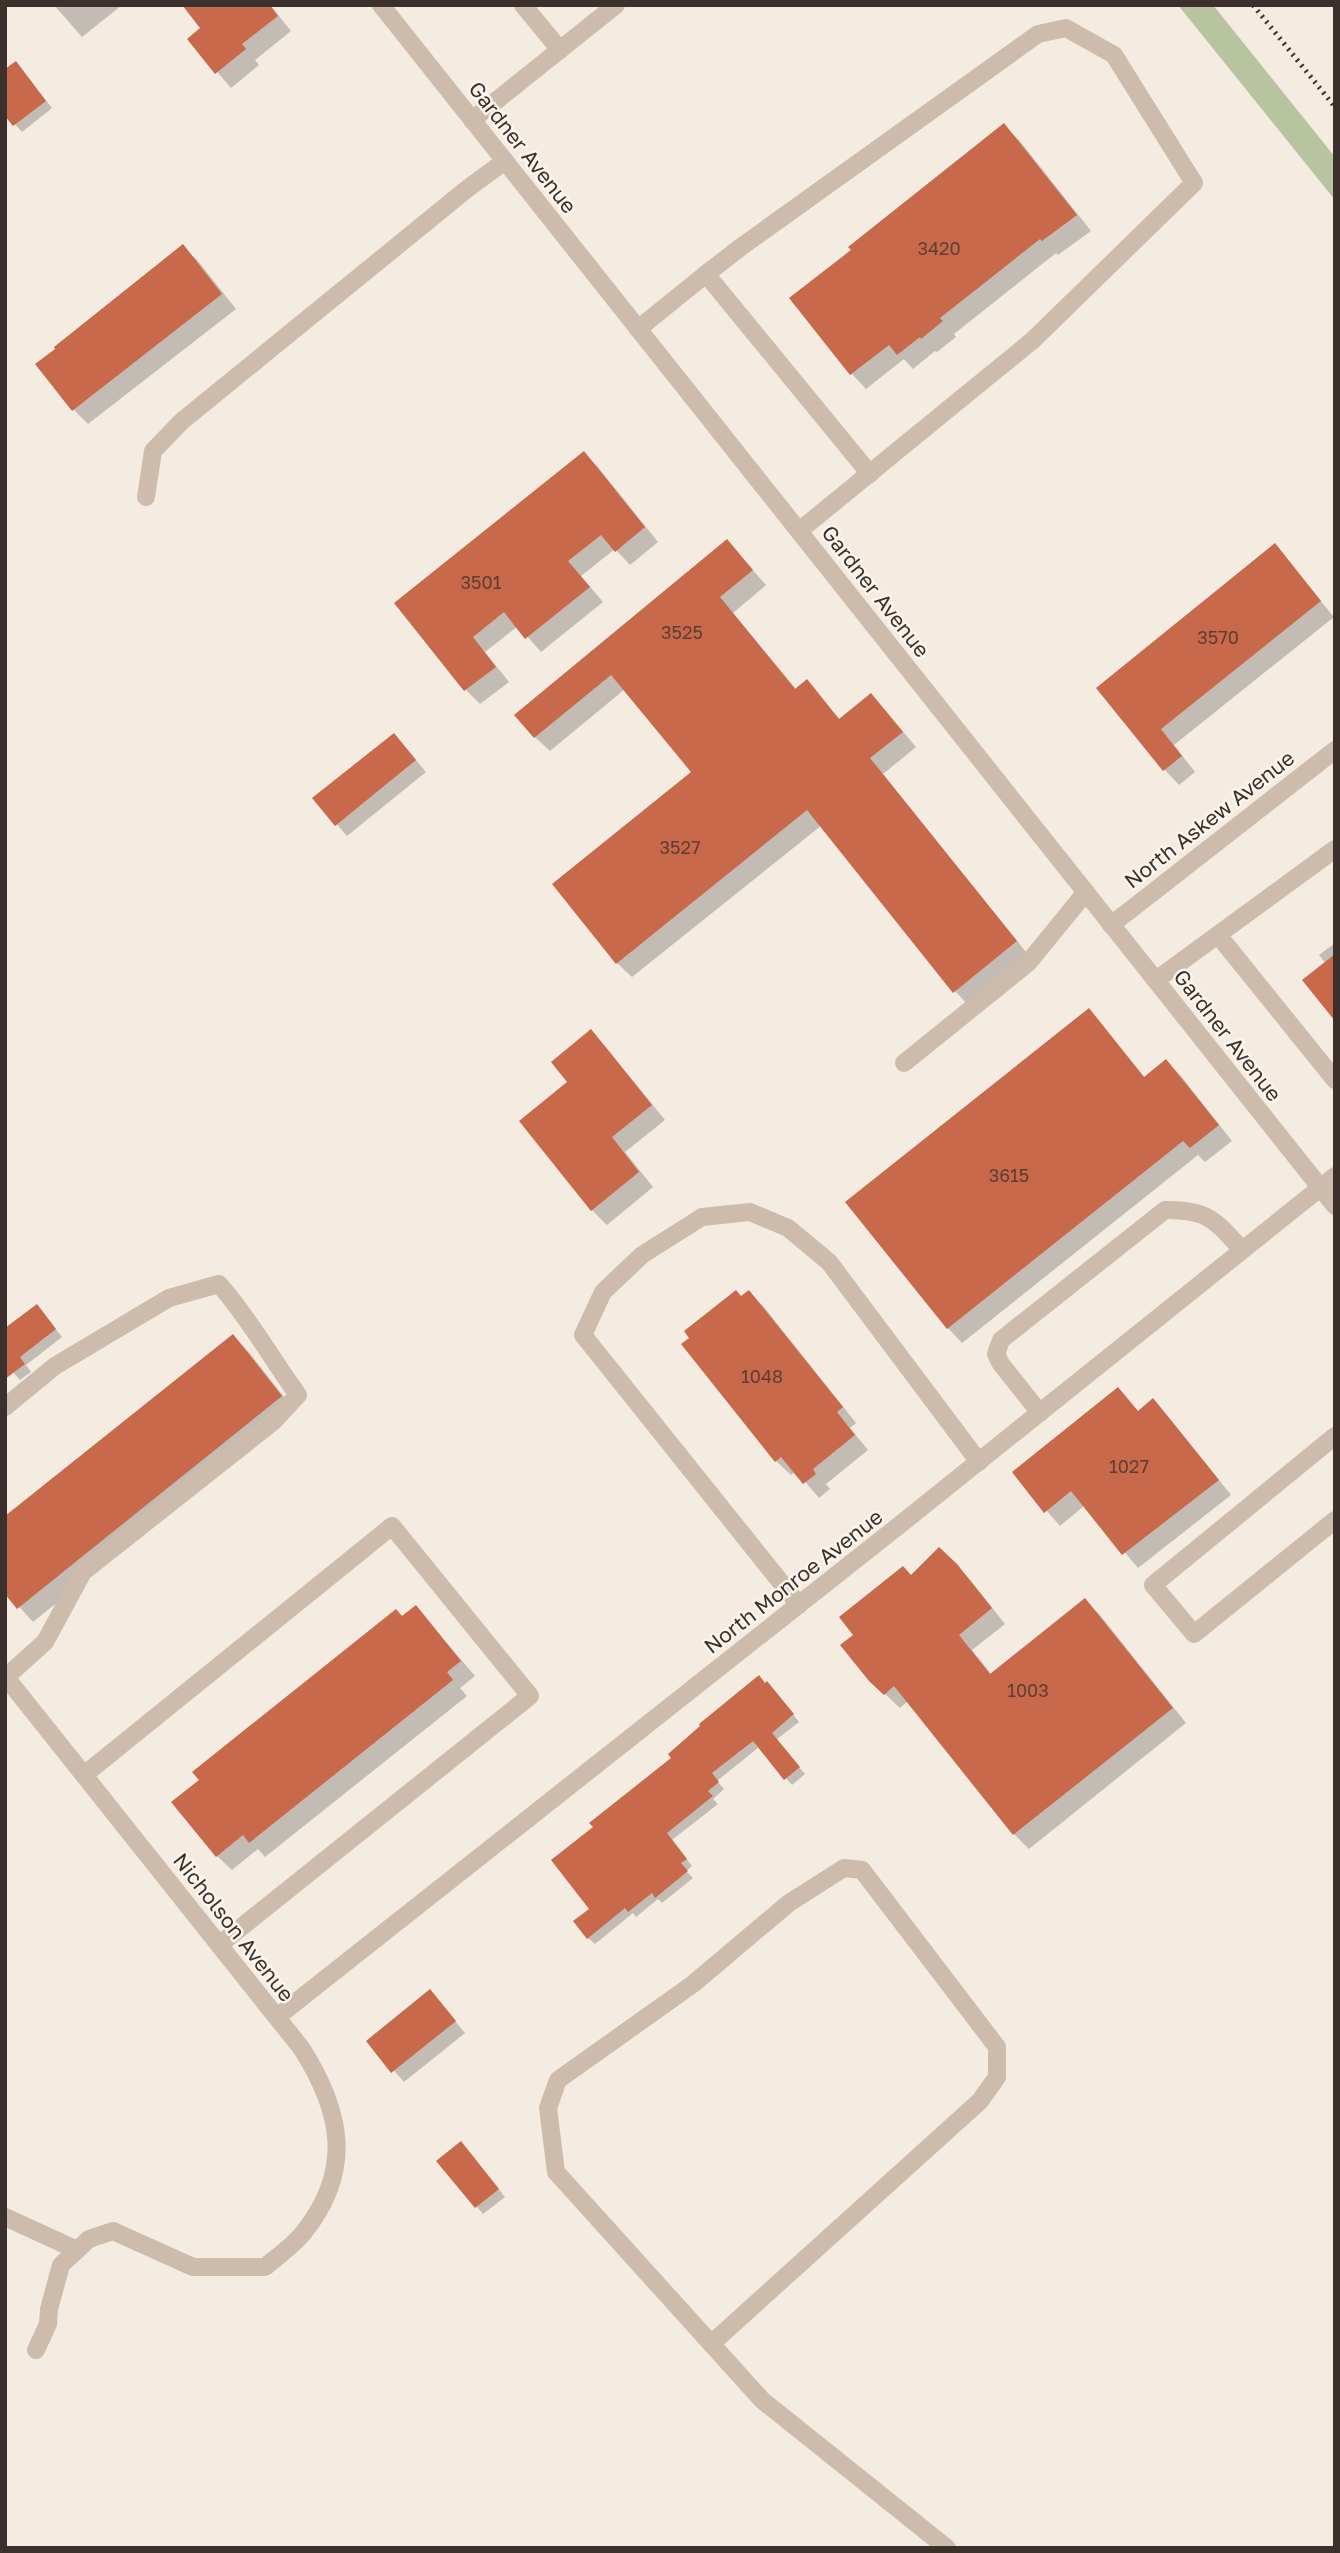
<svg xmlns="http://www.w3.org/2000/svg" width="1340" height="2553" font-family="'Golos Text',sans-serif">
<rect width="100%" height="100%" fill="#f4ebe1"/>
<polygon fill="#b8c4a0" points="1178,5 1213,5 1335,157 1335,200"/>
<g fill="#0003">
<polygon points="54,5 122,5 82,37"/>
<polygon points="184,5 270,5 291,31 255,60 259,65 231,88 189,39 202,28"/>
<polygon points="22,70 52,108 22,132 5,113"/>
<polygon points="1004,126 1019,140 1091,231 1058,255 1056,253 954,334 956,337 937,352 935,351 913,369 904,359 866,389 852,374 792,299"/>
<polygon points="183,247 198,261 236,309 88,424 73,409"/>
<polygon points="584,453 598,467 658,542 630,565 615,549 581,576 603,602 541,652 518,626 485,652 509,682 480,704 466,690 396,603"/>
<polygon points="727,541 766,585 733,613 797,690 807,682 840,720 871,695 885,710 916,747 883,774 1030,957 969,1006 955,991 822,825 632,977 617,963 694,773 625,689 550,751 535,737"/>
<polygon points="1275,546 1334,617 1174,745 1195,772 1179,785 1165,770 1099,688"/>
<polygon points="404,746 426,772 347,836 315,799"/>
<polygon points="1335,943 1335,1018 1326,964 1319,955"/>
<polygon points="1088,1010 1145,1078 1166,1061 1181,1076 1232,1141 1205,1162 1198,1155 962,1343 948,1328"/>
<polygon points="591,1032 605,1046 665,1120 625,1152 653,1187 607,1225 592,1210 570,1082"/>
<polygon points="749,1292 764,1307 856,1423 850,1428 868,1450 826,1484 830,1489 819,1498 796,1471 791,1475 776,1461 742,1298"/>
<polygon points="37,1306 62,1337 26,1365 31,1372 20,1380 5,1363"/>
<polygon points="233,1336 248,1351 295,1411 33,1622 5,1591"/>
<polygon points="1118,1390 1139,1412 1153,1401 1167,1415 1231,1495 1138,1568 1085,1505 1060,1526 1014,1473"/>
<polygon points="939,1549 971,1581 1005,1624 972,1650 992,1675 1085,1600 1100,1615 1186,1723 1029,1849 1014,1834 908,1701 900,1708 870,1680 855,1635"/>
<polygon points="416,1607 475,1676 460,1688 467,1696 265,1857 258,1849 232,1870 217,1856 403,1618"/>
<polygon points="766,1684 773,1689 799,1722 776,1740 805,1774 792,1785 759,1747 717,1781 724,1789 713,1799 718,1804 672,1840 692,1866 686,1871 693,1878 662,1903 658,1899 636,1917 633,1913 595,1944 588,1938 592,1909"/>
<polygon points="430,1991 465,2033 404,2082 368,2041"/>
<polygon points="468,2151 505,2197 483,2214 439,2161"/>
</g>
<g fill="#c8694b">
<polygon points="182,5 270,5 278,16 242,44 246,49 215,74 187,39 200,28"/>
<polygon points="16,61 46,101 13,126 5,116 5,69"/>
<polygon points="1004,123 1077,215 1042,241 1040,239 940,318 943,321 921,339 920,337 897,355 889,345 850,375 789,298 851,250 848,247"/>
<polygon points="183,244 222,294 72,411 35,364 55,349 54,347"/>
<polygon points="584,451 645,527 615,552 601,535 568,561 590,587 525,639 504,612 473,637 496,667 464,691 394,603"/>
<polygon points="727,539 753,570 720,597 795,689 807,679 839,719 871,693 903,732 870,758 1017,941 953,993 807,810 616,964 552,884 691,772 611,675 534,738 514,715"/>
<polygon points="1275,543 1321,601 1161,729 1182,756 1163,771 1096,688"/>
<polygon points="394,733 416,760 335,826 312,798"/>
<polygon points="1335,954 1335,1021 1302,980"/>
<polygon points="1089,1008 1144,1077 1166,1059 1219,1125 1190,1148 1183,1141 947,1329 845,1202"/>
<polygon points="591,1029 652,1105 612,1137 639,1172 591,1211 519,1121 567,1082 551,1062"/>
<polygon points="736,1290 741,1296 749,1290 843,1407 837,1412 855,1435 813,1469 816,1474 803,1484 781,1457 775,1462 681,1344 689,1338 684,1331"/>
<polygon points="37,1304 56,1329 20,1357 25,1364 5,1379 5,1328"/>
<polygon points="233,1334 282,1396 17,1609 5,1594 5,1516"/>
<polygon points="1118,1387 1138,1411 1153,1398 1219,1480 1122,1555 1071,1491 1044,1513 1012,1472"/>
<polygon points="939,1547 957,1564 992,1608 959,1635 990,1674 1085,1598 1173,1708 1013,1835 894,1686 884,1695 869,1681 840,1645 853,1635 839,1617 903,1566 911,1575"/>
<polygon points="416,1605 461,1661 447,1672 453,1680 249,1843 243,1835 216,1857 171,1802 199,1780 192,1772 396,1609 402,1616"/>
<polygon points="759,1675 765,1683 767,1681 794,1714 772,1733 800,1767 784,1780 753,1741 712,1773 719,1782 708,1791 713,1796 667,1833 687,1859 681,1863 688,1871 655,1898 652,1893 628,1912 625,1908 587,1939 573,1921 589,1909 551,1860 593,1827 589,1823 671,1758 668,1754 700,1726 699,1724"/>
<polygon points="430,1989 456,2021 391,2073 366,2041"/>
<polygon points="461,2141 499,2189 475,2208 436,2161"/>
</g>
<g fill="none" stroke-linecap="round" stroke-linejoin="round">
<g stroke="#cdbbac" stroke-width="18">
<polyline points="381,5 1335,1206"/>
<polyline points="523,5 560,50"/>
<polyline points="472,120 616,5"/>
<polyline points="706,274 741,247 1038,34 1066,28 1114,55 1194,183 1033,340 799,531"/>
<polyline points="638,329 706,274 870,474"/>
<polyline points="146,497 153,451 182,421 467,189 505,161"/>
<polyline points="1111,925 1335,750"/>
<polyline points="1218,935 1335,1080"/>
<polyline points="1156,980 1335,849"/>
<polyline points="904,1063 1028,963 1086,892"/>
<path d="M 5,1407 L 55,1366 L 169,1298 L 219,1284 C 249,1318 271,1358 298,1395 L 274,1421 L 83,1572 L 45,1642 L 6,1677"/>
<path d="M 1040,1413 L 1001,1364 L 996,1354 L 1001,1340 L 1165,1210 C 1207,1209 1215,1220 1242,1250"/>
<polyline points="1335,1436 1153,1585 1194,1634 1335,1520"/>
<polyline points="799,1605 583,1335 603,1292 642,1255 702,1217 750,1212 788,1228 829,1262 979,1462"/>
<path d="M 5,1676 L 302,2049 C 341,2111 354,2169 304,2232 C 294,2245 278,2256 265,2267 L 193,2267 L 113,2231 L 89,2239 L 61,2265 L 49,2309 L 48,2324 L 36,2350"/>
<polyline points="84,1775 392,1526 530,1696 219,1945"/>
<polyline points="277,2017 892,1531 1335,1176"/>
<polyline points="5,2217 77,2250"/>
<polyline points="711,2344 980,2101 997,2077 997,2047 862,1870 844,1868 789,1903 693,1984 558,2080 548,2108 556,2172 762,2400 947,2548"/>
</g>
<polyline stroke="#3b302b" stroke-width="5" stroke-dasharray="2 5" stroke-linecap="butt" points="1253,5 1335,107"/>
</g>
<g text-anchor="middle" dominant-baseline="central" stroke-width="5" stroke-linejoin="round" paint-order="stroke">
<g font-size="18" fill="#5e3e33">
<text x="939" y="248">3420</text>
<text x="481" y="582">3501</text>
<text x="682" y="632">3525</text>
<text x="1218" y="637">3570</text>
<text x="680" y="847">3527</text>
<text x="1009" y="1175">3615</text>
<text x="762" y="1376">1048</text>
<text x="1129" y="1466">1027</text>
<text x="1028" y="1690">1003</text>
</g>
<g font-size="21" fill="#3b302b" stroke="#fbf5ee">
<text transform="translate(523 147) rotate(52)">Gardner Avenue</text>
<text transform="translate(876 591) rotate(52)">Gardner Avenue</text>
<text transform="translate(1209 819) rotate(-38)">North Askew Avenue</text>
<text transform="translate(1228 1035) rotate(52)">Gardner Avenue</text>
<text transform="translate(793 1581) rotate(-38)">North Monroe Avenue</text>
<text transform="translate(234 1927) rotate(52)">Nicholson Avenue</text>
</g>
</g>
<rect width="1340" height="2553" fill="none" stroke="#3b302b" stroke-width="14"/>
</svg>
